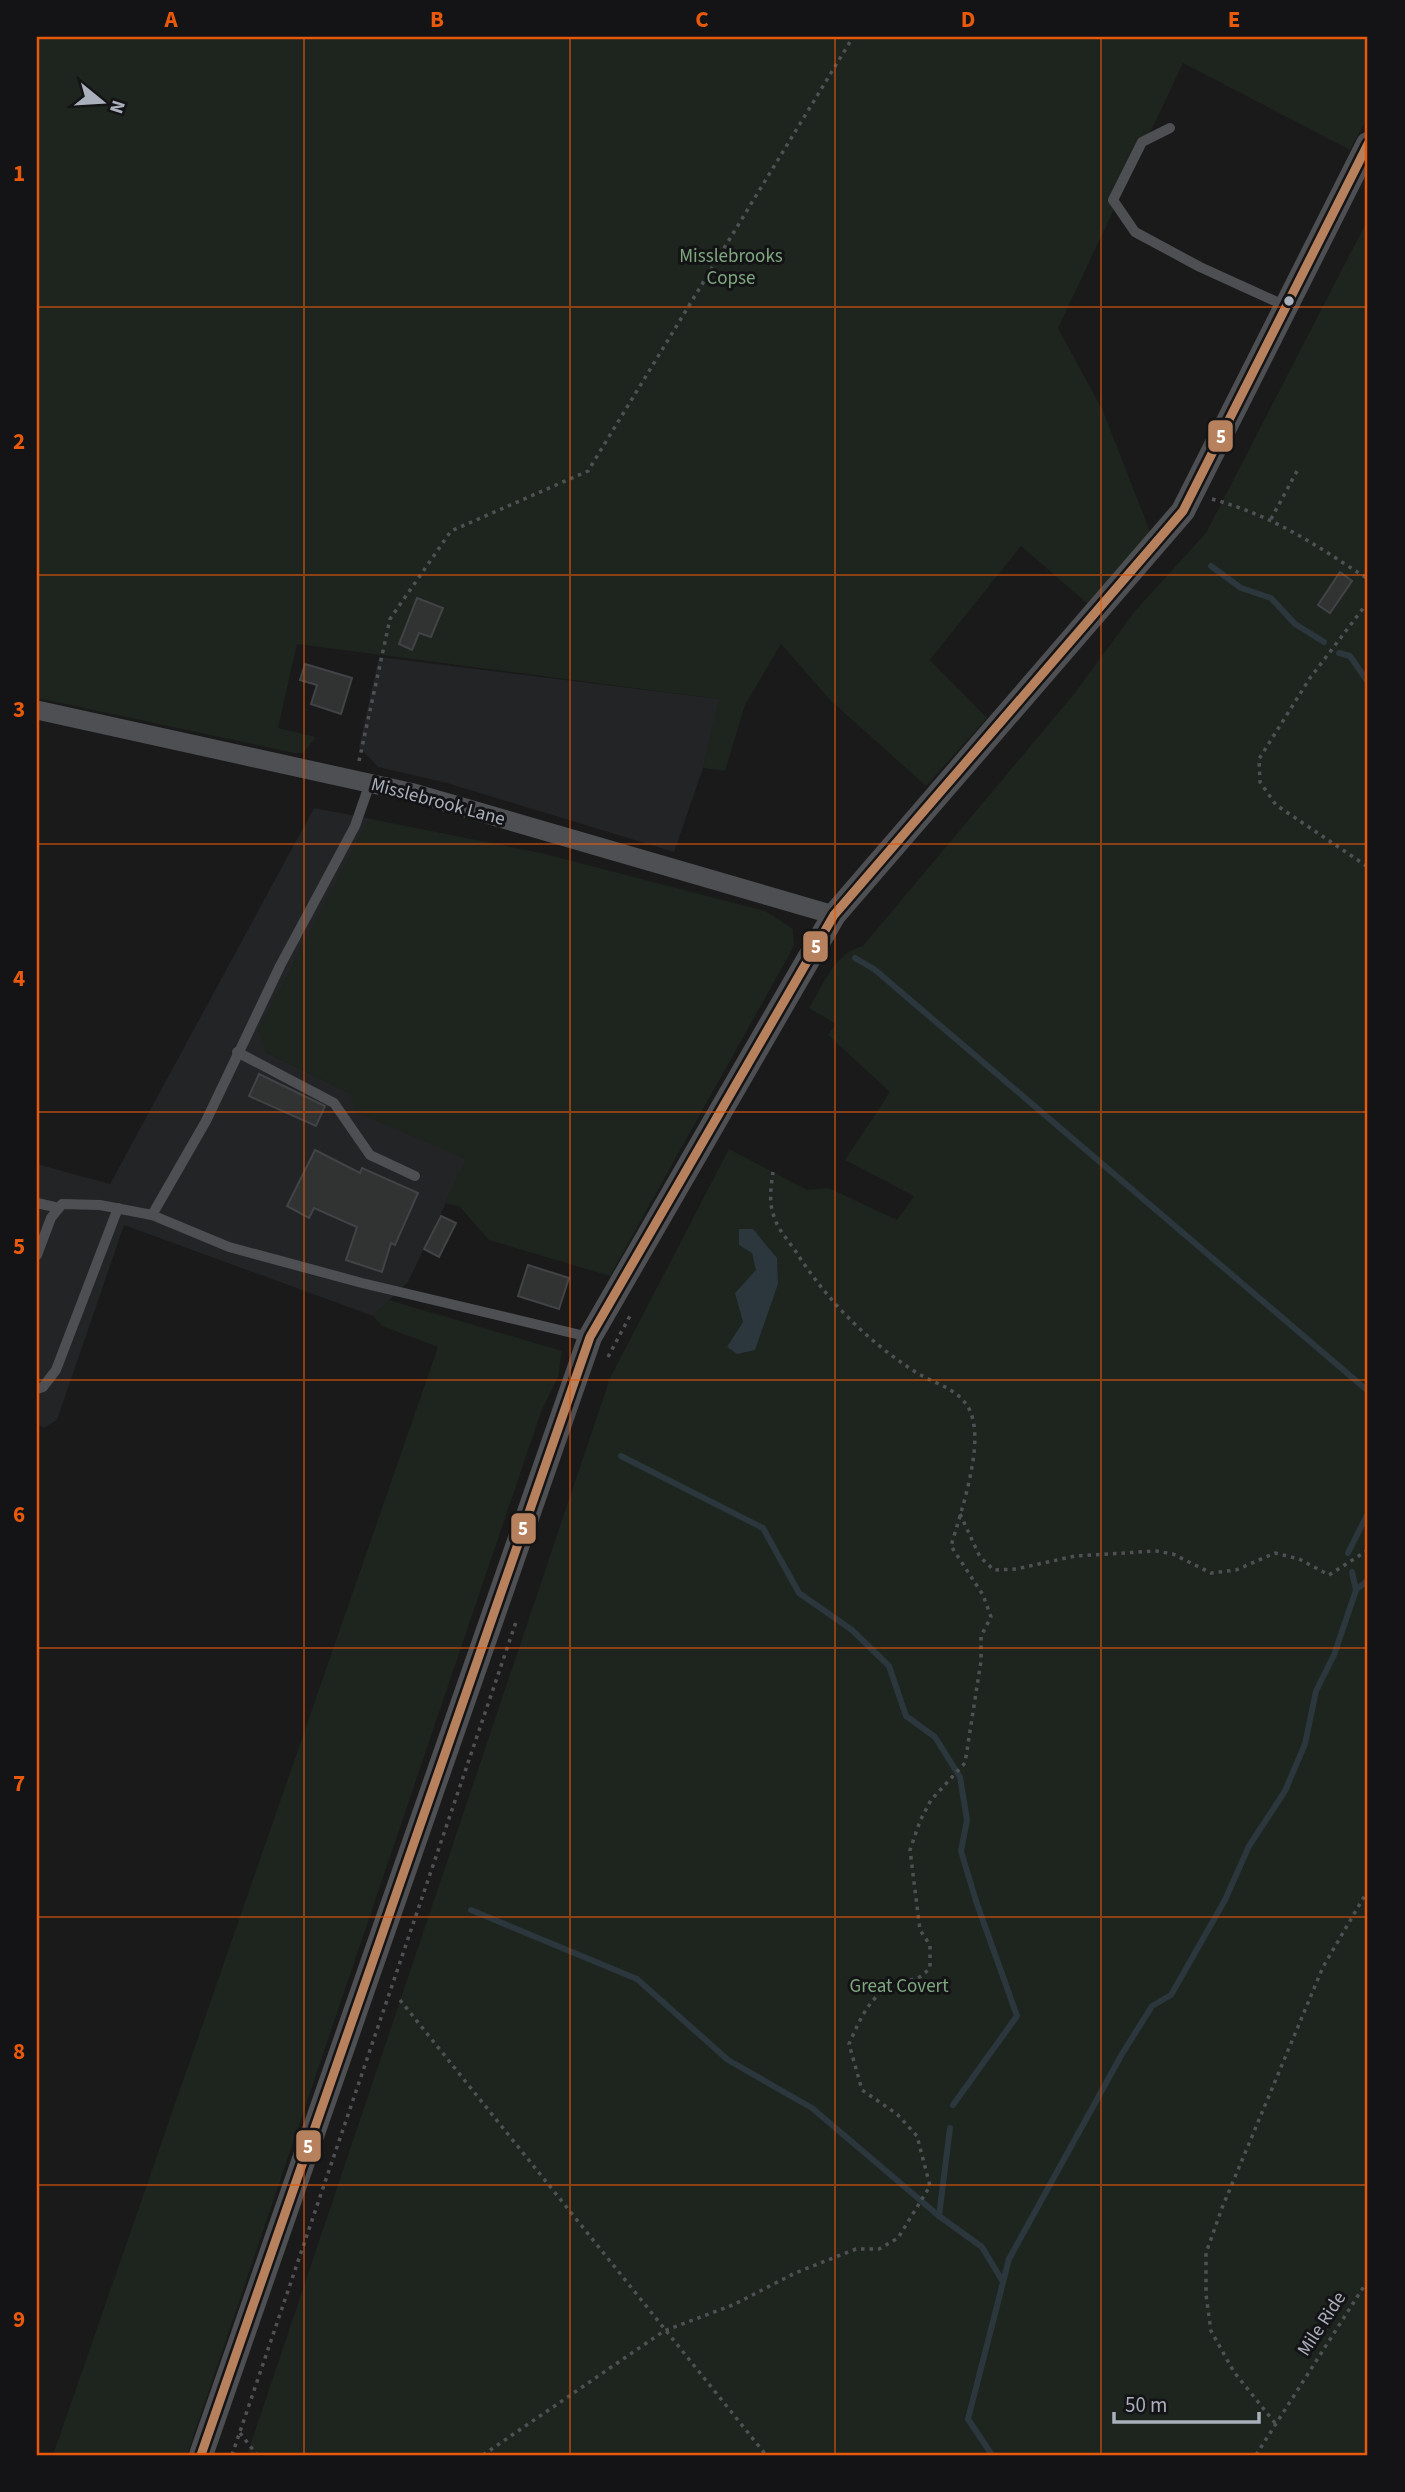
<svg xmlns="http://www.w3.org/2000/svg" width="1405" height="2492" font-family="'Source Sans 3',sans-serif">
<rect width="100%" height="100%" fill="#1a1a1a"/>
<g fill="#232426">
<polygon points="379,657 720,699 703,768 674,852 447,783 378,767 359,747"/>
<polygon points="314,808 376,820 367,823 266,1052 350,1093 467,1159 408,1282 373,1316 124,1225 57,1420 44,1428 37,1424 37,1164 110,1184"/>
</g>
<g fill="#1d251e">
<polygon points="37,37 1368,37 1368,117 1350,150 1183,63 1058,328 1103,411 1151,534 1088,604 1021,546 930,660 987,718 926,786 830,700 781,644 745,705 725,771 703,768 719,699 297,644 278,728 316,737 303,753 294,753 37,698"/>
<path d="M 1368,219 L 1368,2455 L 247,2455 L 610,1378 L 729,1149 L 807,1190 L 829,1188 L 897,1220 L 914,1196 L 845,1160 L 890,1092 L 828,1035 L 836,1024 L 809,1008 C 823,985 835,952 863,946 L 1074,694 L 1135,611 L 1206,533 Z"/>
<polygon points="376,820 541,853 765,911 793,929 794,946 610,1276 489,1240 459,1206 445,1203 466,1159 356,1112 350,1093 266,1052 258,1031 367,823"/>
<polygon points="389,1300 562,1351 558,1377 541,1412 187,2455 53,2455 438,1347 382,1326 373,1316"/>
</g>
<polygon fill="#2b363d" points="739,1229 753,1229 777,1258 778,1284 755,1350 737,1354 727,1347 743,1322 735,1293 756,1270 752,1253 739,1245"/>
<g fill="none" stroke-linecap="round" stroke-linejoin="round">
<g stroke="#2b363d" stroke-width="6">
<polyline points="1211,566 1241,588 1271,598 1295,624 1324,642"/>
<polyline points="1339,653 1350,656 1368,682"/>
<polyline points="855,958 874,969 1368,1391"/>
<polyline points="621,1456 763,1528 799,1593 852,1630 889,1666 906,1716 935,1737 960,1777 967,1820 961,1851 976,1901 1017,2016 953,2105"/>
<polyline points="1348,1553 1368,1513"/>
<polyline points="1356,1590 1368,1580"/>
<polyline points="471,1910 637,1979 728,2060 812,2108 939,2216"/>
<polyline points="950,2128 939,2216 982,2247 1003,2282"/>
<polyline points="992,2455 968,2419 1009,2259 1122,2054 1152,2006 1171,1995 1225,1900 1249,1846 1285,1791 1305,1744 1316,1691 1334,1655 1356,1590 1352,1572"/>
</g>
</g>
<g fill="#313232" stroke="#424346" stroke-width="2">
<polygon points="1340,572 1352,581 1330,613 1318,605"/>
<polygon points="417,598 443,608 431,637 419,633 412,650 399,644"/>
<polygon points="305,664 352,678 341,714 311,704 317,685 300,680"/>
<polygon points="259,1074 325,1106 316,1126 249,1096"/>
<polygon points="315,1150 360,1173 362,1168 418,1193 395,1245 391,1243 382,1272 346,1260 357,1227 314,1208 309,1218 287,1206"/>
<polygon points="441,1216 456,1223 439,1257 424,1249"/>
<polygon points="528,1265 569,1278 559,1309 518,1296"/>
</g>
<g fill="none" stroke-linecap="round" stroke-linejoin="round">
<g stroke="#505155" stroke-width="3.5" stroke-dasharray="3.5 5" stroke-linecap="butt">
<path d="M 1212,499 C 1276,517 1314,544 1368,579"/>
<polyline points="1271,519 1297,471"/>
<polyline points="1368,602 1310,678 1259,759 1260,782 1276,805 1368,867"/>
<polyline points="359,761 390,619 451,531 588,471 853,37"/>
<polyline points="608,1357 631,1314"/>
<polyline points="960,1514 980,1557 994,1570 1016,1569 1075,1556 1156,1551 1173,1554 1211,1573 1236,1570 1275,1553 1299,1559 1329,1575 1368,1550"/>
<polyline points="400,2000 766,2455"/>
<polyline points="1275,2423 1234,2372 1211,2331 1206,2295 1206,2253 1222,2208 1323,1967 1368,1890"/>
<polyline points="240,2433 257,2455"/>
<polyline points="232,2455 516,1622"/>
<path d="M 483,2455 L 664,2331 L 733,2305 L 795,2273 L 856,2249 L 879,2249 L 898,2238 L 930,2186 L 917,2136 L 897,2114 L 862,2090 L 849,2044 C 860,2020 869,1995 896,1984 C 912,1978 916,1983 930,1968 L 930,1945 L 920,1930 L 910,1850 L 920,1821 L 931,1800 L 965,1763 L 981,1661 L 981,1636 L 991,1617 L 983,1595 L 951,1546 C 961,1512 981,1454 973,1420 C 966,1389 937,1386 914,1371 C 866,1340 829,1302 798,1255 C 791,1243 779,1232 775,1219 C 768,1203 771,1188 773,1172"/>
<polyline points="1256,2455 1368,2280"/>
</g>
<g stroke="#4e4f53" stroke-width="10">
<polyline points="1170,128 1142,142 1113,200 1135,232 1200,267 1286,306"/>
<polyline points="237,1052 334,1103 370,1155 415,1176"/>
<polyline points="37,1203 59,1208"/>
<polyline points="152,1215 229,1247 362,1283 589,1337"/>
<polyline points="37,1255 51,1218 62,1204 100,1205 152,1215 206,1121 280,966 355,826 370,783"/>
<polyline points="37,1389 43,1387 56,1370 118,1208"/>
</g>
<polyline stroke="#4e4f53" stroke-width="19" points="37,710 414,793 834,915"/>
<polyline stroke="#4e4f53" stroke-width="24" points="201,2455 590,1337 834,915 1183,511 1368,144"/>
<g stroke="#141416" stroke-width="14">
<polyline id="bus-1" points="201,2455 590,1337 834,915 1183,511 1368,144"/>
</g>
<use href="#bus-1" stroke="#b6815c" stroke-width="9"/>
</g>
<path fill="none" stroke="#e8590c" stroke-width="2" stroke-opacity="0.55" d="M 304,37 L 304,2455M 570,37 L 570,2455M 835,37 L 835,2455M 1101,37 L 1101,2455M 37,307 L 1368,307M 37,575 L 1368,575M 37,844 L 1368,844M 37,1112 L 1368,1112M 37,1380 L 1368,1380M 37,1648 L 1368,1648M 37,1917 L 1368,1917M 37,2185 L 1368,2185"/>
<circle fill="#aab0bc" stroke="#141416" stroke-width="2.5" cx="1289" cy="301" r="6"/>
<g text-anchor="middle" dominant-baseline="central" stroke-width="6" stroke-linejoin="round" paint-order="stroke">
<g font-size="19" fill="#7fa880" stroke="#141416">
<text x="731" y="256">Misslebrooks<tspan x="731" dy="22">Copse</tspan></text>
<text x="899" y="1986">Great Covert</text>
</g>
<g font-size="19" fill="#aab0bc" stroke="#141416">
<text transform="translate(438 802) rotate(15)">Misslebrook Lane</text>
<text transform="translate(1322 2324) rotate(-57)">Mile Ride</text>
</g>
</g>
<g stroke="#141416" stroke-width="2.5">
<rect x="1207" y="419" width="27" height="34" rx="7" fill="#b6815c"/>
<rect x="802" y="930" width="27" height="33" rx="7" fill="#b6815c"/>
<rect x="510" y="1512" width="27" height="33" rx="7" fill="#b6815c"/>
<rect x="295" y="2129" width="27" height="34" rx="7" fill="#b6815c"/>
</g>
<g font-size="19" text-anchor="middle" font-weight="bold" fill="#fff">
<text x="1221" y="443">5</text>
<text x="816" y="953">5</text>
<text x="523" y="1535">5</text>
<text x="308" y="2153">5</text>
</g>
<rect width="1405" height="2492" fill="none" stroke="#141416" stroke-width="77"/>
<g transform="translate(102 102) rotate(108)" stroke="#141416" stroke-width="5" paint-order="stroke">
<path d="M0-5L12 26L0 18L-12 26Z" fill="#aab0bc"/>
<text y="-10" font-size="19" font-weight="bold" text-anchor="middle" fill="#aab0bc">N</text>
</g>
<path d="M1114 2412v10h145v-10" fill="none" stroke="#aab0bc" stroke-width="3.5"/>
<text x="1125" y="2412" font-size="21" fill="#aab0bc" stroke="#141416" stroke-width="5" paint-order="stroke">50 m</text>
<rect x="38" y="38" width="1328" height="2416" fill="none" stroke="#e8590c" stroke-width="2.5"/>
<g font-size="23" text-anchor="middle" font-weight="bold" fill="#e8590c">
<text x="171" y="27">A</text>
<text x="437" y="27">B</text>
<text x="702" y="27">C</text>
<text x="968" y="27">D</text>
<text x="1234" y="27">E</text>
<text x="19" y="181">1</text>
<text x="19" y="449">2</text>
<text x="19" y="717">3</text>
<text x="19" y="986">4</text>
<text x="19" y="1254">5</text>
<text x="19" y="1522">6</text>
<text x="19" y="1791">7</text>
<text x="19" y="2059">8</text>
<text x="19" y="2327">9</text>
</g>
</svg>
